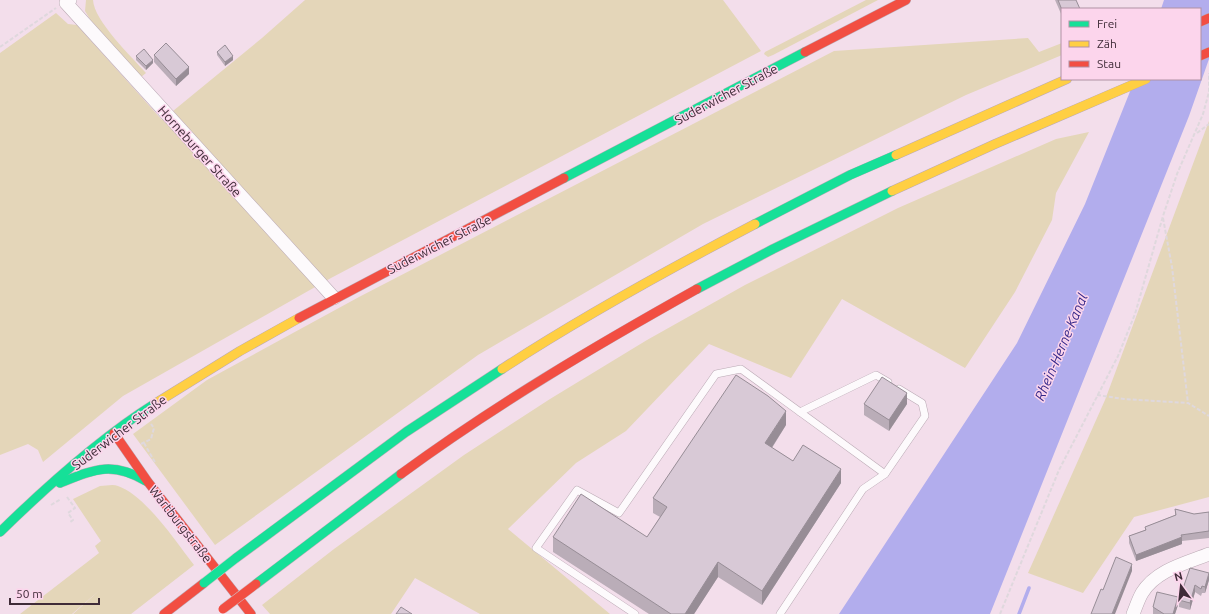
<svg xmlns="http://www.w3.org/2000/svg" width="1209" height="614" font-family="Ubuntu,sans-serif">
<rect width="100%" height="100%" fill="#f3deeb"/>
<g fill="#e4d6b9">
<path d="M 86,0 L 93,0 C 94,21 132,57 146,73 L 141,77 L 91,21 L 85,11 Z"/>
<polygon points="305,0 723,0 761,51 331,278 123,396 43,462 38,450 28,444 0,455 0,53 56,13 68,24 77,25 162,120 262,38"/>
<polygon points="866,0 878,0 773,55 768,57 764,54 765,52"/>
<polygon points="1028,38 1039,52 1062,43 1062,55 966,95 703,224 478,355 215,545 133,434 207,380 359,297 834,51"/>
<polygon points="1209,121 1209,497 1134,517 1083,593 1028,573 1105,400"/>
<polygon points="1089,132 1056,193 1052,220 1015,292 965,368 842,299 791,378 709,344 626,431 576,463 508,529 610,614 480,614 415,578 391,614 270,614 262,605 334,549 464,455 550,399 647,340 745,285 898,208 1056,139"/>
<path d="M 100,486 C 106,486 113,484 118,486 C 146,496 176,542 194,565 L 131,614 L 73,614 L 101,589 L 72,614 L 20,614 L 99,553 L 95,546 L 101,541 L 73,499 Z"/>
</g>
<polygon fill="#b2aded" points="1164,0 1209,0 1209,59 1189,116 990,614 839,614 1017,343 1085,204 1135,79 1200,79 1200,9 1161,9"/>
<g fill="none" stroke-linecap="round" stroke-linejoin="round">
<polyline stroke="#b2aded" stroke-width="3.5" points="1019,614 1029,588"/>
<g stroke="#bbaab5" stroke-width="8">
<g id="lane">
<polyline points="800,412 876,375 888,382"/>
<polyline points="635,614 536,548 577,490 619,513 716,374 741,369 885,474"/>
<polyline points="780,614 863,489 885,474 925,416 922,403 899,389"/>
</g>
</g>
<g stroke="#bbaab5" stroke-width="14">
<g id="street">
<polyline points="70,0 66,3 334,298"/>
<path d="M 1133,614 C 1136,607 1138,600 1142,593 C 1156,570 1186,563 1209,554"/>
</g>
</g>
<g stroke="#bbaab5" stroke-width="10">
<g id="fast">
<polyline points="564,178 805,52"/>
<polyline points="755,224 850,175 896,155"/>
<polyline points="697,289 773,249 892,191"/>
<path d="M 60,483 C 95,469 112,461 146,481"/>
<path d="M 0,532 C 47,486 100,438 156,403"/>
<polyline points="236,558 406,432 502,369"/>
<polyline points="256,584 401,474"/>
</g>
</g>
<g stroke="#bbaab5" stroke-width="10">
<g id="slow">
<polyline points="896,155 1067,79"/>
<polyline points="892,191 995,144 1146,79"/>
<path d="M 502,369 C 583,316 669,269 755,224"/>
<polyline points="156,403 240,351 299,318"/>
</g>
</g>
<g stroke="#bbaab5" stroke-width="10">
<g id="jam">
<polyline points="1200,22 1209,18"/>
<polyline points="805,52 906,0"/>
<polyline points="1200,56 1209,52"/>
<polyline points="299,318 564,178"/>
<polyline points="114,433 148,482 251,614"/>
<path d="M 401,474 C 495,405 595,346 697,289"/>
<polyline points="164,614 204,583"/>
</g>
</g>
<g stroke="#dfd8dd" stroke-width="2" stroke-dasharray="4 2" stroke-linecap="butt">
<polyline points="0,47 56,8"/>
<polyline points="1197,133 1209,124"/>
<polyline points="1163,218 1172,267 1188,403"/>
<polyline points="1097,395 1124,399 1188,403 1209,416"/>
<polyline points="144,443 156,464"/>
<polyline points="141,444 151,439 154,428 151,424"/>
<polyline points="67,497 75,508 68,513 73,520 69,523"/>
<polyline points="51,505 61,499"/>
<polyline points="1000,614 1059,470 1118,356 1135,314 1163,216 1177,174 1203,114 1209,92 1209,73"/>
</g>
<use href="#lane" stroke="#fdfafc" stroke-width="7"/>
<use href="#street" stroke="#fdfafc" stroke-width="13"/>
<use href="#fast" stroke="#16e098" stroke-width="9"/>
<use href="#slow" stroke="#ffcf43" stroke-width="9"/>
<use href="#jam" stroke="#f24e42" stroke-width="9"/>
<g stroke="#cdc1c8" stroke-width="10" stroke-linecap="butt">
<polyline id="fast-bridge" points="204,583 236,558"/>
</g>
<g stroke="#cdc1c8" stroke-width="10" stroke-linecap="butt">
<polyline id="jam-bridge" points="223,609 256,584"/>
</g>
<use href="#fast-bridge" stroke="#16e098" stroke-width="9"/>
<use href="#jam-bridge" stroke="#f24e42" stroke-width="9"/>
</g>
<g fill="#baadb8">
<polygon points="1055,0 1076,0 1062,9 1062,16"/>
<polygon points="217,52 233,60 225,66 217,55"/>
<polygon points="154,55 189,74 176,86 154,62"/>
<polygon points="136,56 153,63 146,70 136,60"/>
<polygon points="864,404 907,404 889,431 864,415"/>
<polygon points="786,425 772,448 793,461 841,483 762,605 718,577 694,614 649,614 553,552 553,537 647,537 660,517 653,513 653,498"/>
<polygon points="1175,509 1194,514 1209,512 1209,538 1182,541 1182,544 1136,561 1129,543 1129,536 1145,530 1145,527 1175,515"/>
<polygon points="1190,568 1209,580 1205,593 1202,593 1201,596 1195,592 1190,610 1179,607 1179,600"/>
<polygon points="1178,605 1175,614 1153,614 1153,607"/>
</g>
<g fill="#978d96">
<polygon points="233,56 233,60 225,66 225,62"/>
<polygon points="153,60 153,63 146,70 146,66"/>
<polygon points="189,67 189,74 176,86 176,79"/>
<polygon points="907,393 907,404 889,431 889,420"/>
<polygon points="786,411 786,425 765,458 765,443"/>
<polygon points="841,469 841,483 762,605 762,591"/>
<polygon points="1182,537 1182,544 1136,561 1136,555"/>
<polygon points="718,562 718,577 694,614 685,614"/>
<polygon points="1132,564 1132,571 1115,614 1112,614"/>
<polygon points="1209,573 1209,580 1205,593 1205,587"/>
<polygon points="1195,585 1195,592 1190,610 1190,603"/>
<polygon points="1178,597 1178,605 1175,614 1173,614"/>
</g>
<g fill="#d8c9d6" stroke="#978d96">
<polygon points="1058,0 1076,0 1080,9 1062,9 1062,10"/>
<polygon points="166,43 189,67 176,79 154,55"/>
<polygon points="225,45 233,56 225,62 217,52"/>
<polygon points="144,49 153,60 146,66 136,56"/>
<polygon points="736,375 768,396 786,411 765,443 793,461 803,445 841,469 762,591 718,562 685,614 671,614 553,537 581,494 647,537 667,507 653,498"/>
<polygon points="882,377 907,393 889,420 864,404"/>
<polygon points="1175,509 1194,514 1209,512 1209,531 1181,535 1182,537 1136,555 1129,536 1146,530 1145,527 1176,515"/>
<polygon points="1116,557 1132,564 1112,614 1091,614 1101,589 1103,590"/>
<polygon points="1190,568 1209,573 1205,587 1202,586 1201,589 1195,585 1190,603 1179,600"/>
<polygon points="1157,592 1178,597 1173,614 1164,614 1153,607"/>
<polygon points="401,607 412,614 396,614"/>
</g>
<g text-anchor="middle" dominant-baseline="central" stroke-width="3" stroke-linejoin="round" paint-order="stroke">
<g font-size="13" fill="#3f2c38" stroke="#fcd5ec">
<text transform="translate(726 94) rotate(-28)">Suderwicher Straße</text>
<text transform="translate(200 151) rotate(48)">Horneburger Straße</text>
<text transform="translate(439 244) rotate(-27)">Suderwicher Straße</text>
<text transform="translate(119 432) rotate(-37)">Suderwicher Straße</text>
<text transform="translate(181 524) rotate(52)">Wartburgstraße</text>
</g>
<g font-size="14" font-style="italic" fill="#36298a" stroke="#fcd5ec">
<text transform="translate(1061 347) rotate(-67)">Rhein-Herne-Kanal</text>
</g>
</g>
<rect x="1061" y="8" width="140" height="72" fill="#fcd5ec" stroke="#b091a4"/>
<rect x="1069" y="21" width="20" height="6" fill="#16e098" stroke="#b091a4"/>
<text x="1097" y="28" font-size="12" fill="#3f2c38">Frei</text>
<rect x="1069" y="41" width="20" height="6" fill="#ffcf43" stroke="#b091a4"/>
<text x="1097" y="48" font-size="12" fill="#3f2c38">Zäh</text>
<rect x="1069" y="61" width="20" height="6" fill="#f24e42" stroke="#b091a4"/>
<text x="1097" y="68" font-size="12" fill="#3f2c38">Stau</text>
<g transform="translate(1181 586) rotate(345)" stroke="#fcd5ec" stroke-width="3" paint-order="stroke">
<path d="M0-3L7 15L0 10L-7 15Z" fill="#3f2c38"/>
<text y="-6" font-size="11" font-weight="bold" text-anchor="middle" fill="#3f2c38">N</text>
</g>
<path d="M10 598v6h89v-6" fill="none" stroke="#3f2c38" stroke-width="2"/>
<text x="16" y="598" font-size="12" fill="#3f2c38" stroke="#fcd5ec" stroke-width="3" paint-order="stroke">50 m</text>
</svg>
